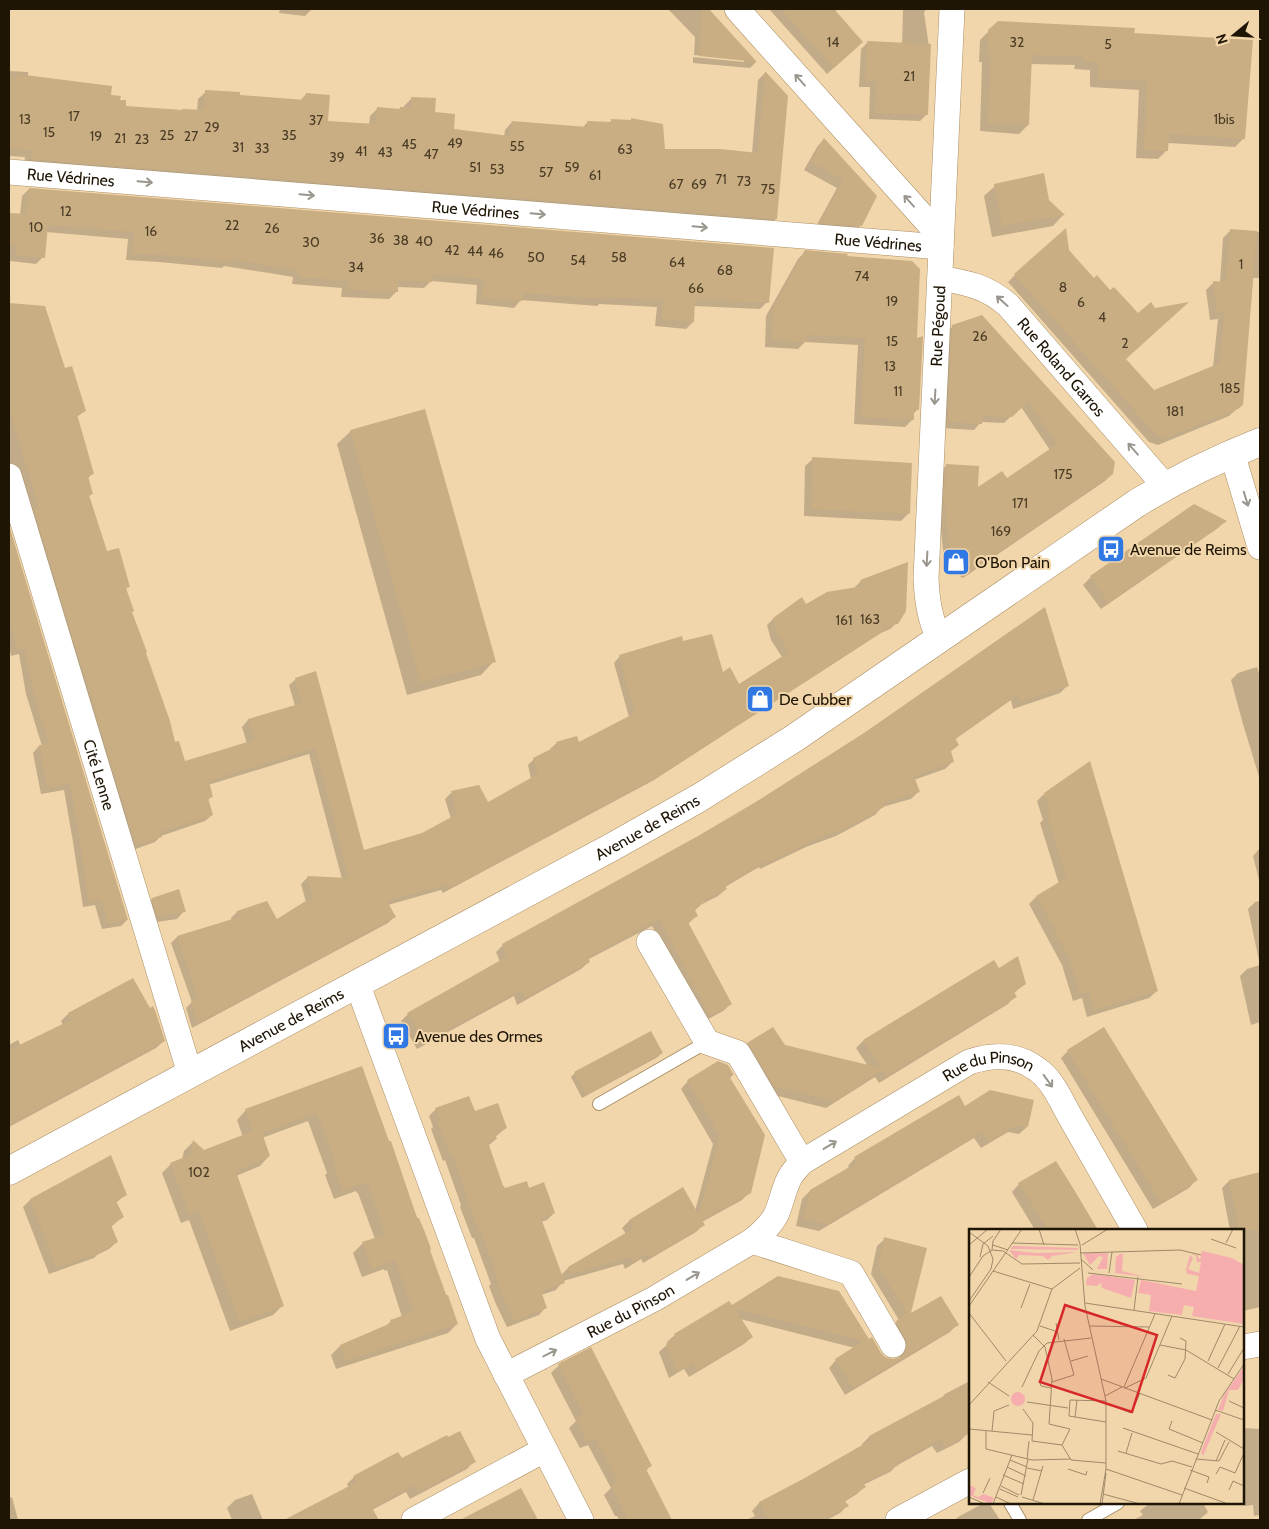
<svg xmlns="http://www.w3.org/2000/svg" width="1269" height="1529" font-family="Cabin,sans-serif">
<rect width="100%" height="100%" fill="#f2d6ab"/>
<g fill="#0003">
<polygon points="280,9 312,9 305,16 279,13"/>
<polygon points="380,9 402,9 400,10"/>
<polygon points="668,9 708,9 756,62 750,68 693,63 693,57 744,62 744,59 694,55 695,37"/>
<polygon points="769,9 835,9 855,49 827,74"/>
<polygon points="903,9 927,9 924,12 929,47 927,114 920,121 869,119 870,87 859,87 861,49 868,42 902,44"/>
<polygon points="989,31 1133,34 1244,138 1235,147 1168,143 1167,150 1158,159 1136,158 1139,90 1090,87 1090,70 1074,69 1075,65 1031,64 1028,125 1019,134 980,131 982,62 979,62 980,40"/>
<polygon points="9,71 28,72 28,77 110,96 119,101 124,107 197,111 198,99 206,92 239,96 300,101 306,94 326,122 369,125 370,116 377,109 398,110 400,108 404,108 404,106 412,98 434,113 453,130 504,137 505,130 512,122 582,128 588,122 609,123 612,120 664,150 752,154 758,80 765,73 786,96 776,219 768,226 24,166 25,157 9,156"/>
<polygon points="824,139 876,196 861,225 853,233 814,230 837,188 804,170 817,147"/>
<polygon points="995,186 1048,200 1063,215 1053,226 992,237 984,196"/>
<polygon points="29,189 767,302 760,309 694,306 693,322 686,329 655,326 657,307 599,304 597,306 521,300 514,308 476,304 477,285 431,281 424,288 397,287 396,292 389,299 341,297 342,288 292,284 293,277 269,273 224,266 222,268 159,262 126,260 128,239 46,232 43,257 36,264 10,261 9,214 20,215 22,196"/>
<polygon points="1230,231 1260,232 1260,278 1253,278 1242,404 1229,416 1158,445 1149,442 1008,282 1015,275 1068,250 1125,359 1153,392 1213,367 1218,319 1210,320 1206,290 1213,283 1220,283 1223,238"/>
<polygon points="805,252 845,257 916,339 918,409 913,414 913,419 905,427 854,424 858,345 805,342 798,349 765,347 766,316 798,259"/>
<polygon points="9,305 44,308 64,369 85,411 77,417 92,474 87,479 92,494 88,497 106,553 129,586 125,590 131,612 174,744 185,763 247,744 242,727 248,720 295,706 289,685 296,679 363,851 422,834 451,819 445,799 451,793 488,804 531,779 528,765 534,759 551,751 550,749 557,743 579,744 629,717 614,663 620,656 682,642 739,686 782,657 771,640 767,625 773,619 806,606 856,588 855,587 861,581 897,623 890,629 881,633 654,780 443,893 441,890 388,905 394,917 388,923 192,1028 186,1008 192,1002 171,943 177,937 232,921 231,918 237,912 266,903 276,921 306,902 301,884 307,878 342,879 309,754 208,785 212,796 207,801 212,815 205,821 161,836 155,842 130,851 9,469"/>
<polygon points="953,326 1112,474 1105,481 963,578 945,568 938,504 939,472 946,466 977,489 1007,479 1050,450 1021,407 1004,423 981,422 974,430 941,428 946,333"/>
<polygon points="351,431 494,661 481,675 407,695 337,444"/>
<polygon points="813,459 908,514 901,521 804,516 805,466"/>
<polygon points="1225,521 1218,528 1101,609 1083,585 1091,577"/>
<polygon points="9,529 127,920 121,926 102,929 95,905 83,907 73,842 64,790 41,794 33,753 39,746 42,746 26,694 19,654 11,656 9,645"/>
<polygon points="1045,609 1067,686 1060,693 1013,709 1011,700 954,740 958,745 950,752 952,762 945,769 914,780 918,792 911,799 882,807 875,815 836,836 806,847 760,869 759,867 725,887 726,889 718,896 702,904 694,911 696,916 688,924 731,1004 723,1011 703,1022 652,926 587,960 589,962 581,969 517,1005 514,996 417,1049 401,1021 408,1014 500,962 496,952 503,945 720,825 847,746"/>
<polygon points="1257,667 1260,676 1260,780 1243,724 1231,680 1238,673"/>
<polygon points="1044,794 1157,991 1149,998 1087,1017 1082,998 1073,1001 1062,965 1029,904 1036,897 1059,884 1040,823 1043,820 1037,801"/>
<polygon points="1260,848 1260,884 1253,856"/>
<polygon points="152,899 184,911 177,919 150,923 145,907"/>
<polygon points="1260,901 1260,965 1248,909 1255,902"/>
<polygon points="994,962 999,970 1025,983 1013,994 1015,996 1008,1004 879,1083 875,1077 826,1108 766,1093 741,1051 748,1044 868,1066 856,1048 863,1041"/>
<polygon points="1260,965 1260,1023 1260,1022 1251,1025 1240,976 1247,969"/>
<polygon points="68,1014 164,1041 156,1048 9,1127 9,1045 18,1040 21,1046 63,1025 61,1021"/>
<polygon points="650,1033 661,1053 658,1057 582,1098 571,1077 574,1074"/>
<polygon points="1068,1051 1196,1180 1189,1188 1153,1209 1061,1058"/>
<polygon points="727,1066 733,1075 729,1079 750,1192 742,1200 702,1222 703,1225 696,1232 643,1263 641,1259 625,1269 623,1264 563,1281 556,1290 541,1295 546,1307 539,1315 507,1327 495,1302 489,1286 491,1284 474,1238 472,1238 460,1207 461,1205 445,1160 443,1161 431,1129 433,1127 429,1116 436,1109 475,1112 506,1128 495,1137 496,1139 488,1146 504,1190 529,1190 554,1213 547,1220 541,1222 561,1275 568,1268 626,1234 622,1228 629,1221 683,1189 695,1211 713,1144 681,1089 688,1081"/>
<polygon points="361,1068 457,1324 448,1333 336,1369 331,1355 340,1346 385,1327 391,1321 402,1317 387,1270 385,1271 384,1269 362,1277 353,1253 363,1243 375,1239 358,1193 357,1193 356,1191 334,1199 325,1175 327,1173 308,1121 262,1138 269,1156 260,1166 236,1176 283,1305 273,1315 230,1331 189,1220 181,1223 162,1173 171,1164 182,1160 184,1151 193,1142 204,1152 243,1137 237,1120 246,1110"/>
<polygon points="958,1097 965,1107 1027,1127 1019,1134 1008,1132 981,1148 974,1138 819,1231 796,1226 802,1199 810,1191 850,1169 848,1166 855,1158"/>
<polygon points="111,1157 126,1194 116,1203 122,1217 111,1227 117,1242 109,1249 97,1255 94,1258 49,1274 23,1207 30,1200"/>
<polygon points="1055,1162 1097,1230 1035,1230 1012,1192 1019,1184"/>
<polygon points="1260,1174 1260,1307 1243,1311 1243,1230 1230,1230 1222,1188 1229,1181"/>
<polygon points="885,1239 909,1316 957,1324 950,1332 845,1395 829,1368 836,1360 855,1348 740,1319 752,1337 744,1344 689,1377 684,1369 669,1378 659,1352 668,1344 667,1342 675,1335 732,1307 869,1340 885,1358 893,1361 899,1359 900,1353 889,1329 899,1320 871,1274 877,1246"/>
<polygon points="559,1365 650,1466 646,1471 671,1520 619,1520 617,1516 615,1516 604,1495 611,1488 588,1445 580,1448 569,1428 576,1421 551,1373"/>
<polygon points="970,1381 970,1424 962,1428 966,1435 959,1442 937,1453 932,1446 896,1466 890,1472 863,1485 864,1487 857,1494 844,1502 847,1506 840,1513 827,1520 815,1520 814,1518 810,1520 746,1520 755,1516 752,1511 759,1503 804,1480 863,1446 862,1444 869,1437 941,1399 945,1394"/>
<polygon points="1246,1428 1260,1429 1260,1515 1254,1516 1253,1505 1245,1506 1243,1493 1243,1432"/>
<polygon points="474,1461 467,1469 410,1499 406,1492 372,1510 375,1515 369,1520 293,1520 349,1488 347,1484 354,1477"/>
<polygon points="520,1490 537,1520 486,1520 482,1513"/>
<polygon points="252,1494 263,1520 232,1520 227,1508 235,1500"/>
<polygon points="12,1497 18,1520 9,1520 9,1498"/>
<polygon points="984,1503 989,1503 1000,1520 955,1520 958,1517"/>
<polygon points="1150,1503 1203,1503 1208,1512 1199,1520 1133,1520 1143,1515 1140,1511"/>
</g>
<g fill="#c9ae83">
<polygon points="702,9 709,9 757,62 699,56"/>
<polygon points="781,9 834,9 863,42 834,68"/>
<polygon points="998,21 1135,28 1134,33 1253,40 1245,139 1169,134 1168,151 1144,150 1147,81 1098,79 1099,62 1083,61 1083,56 1032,55 1029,125 988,123 991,54 988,53 988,30"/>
<polygon points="867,41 931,44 928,115 875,113 876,81 865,81"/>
<polygon points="765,71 788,96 777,219 31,159 32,150 9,148 9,78 16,79 17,74 112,86 111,95 121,96 120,100 126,100 126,106 182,110 182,109 204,110 205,90 240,92 240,95 305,100 306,93 330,95 328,121 376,124 377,107 400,109 400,107 411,107 411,97 436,98 435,112 455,114 454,129 510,136 512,121 587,127 587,121 612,122 611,119 631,120 631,118 663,124 665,149 721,149 758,153"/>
<polygon points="824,138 877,196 862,226 820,223 843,180 811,162"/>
<polygon points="1044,173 1049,200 1065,215 1002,226 994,184"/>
<polygon points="29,188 774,248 769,303 695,299 694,322 662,319 663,300 605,297 605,299 523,293 522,301 482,298 484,279 433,274 432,282 398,280 398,292 348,290 348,281 299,277 299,270 276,267 230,259 230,262 167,255 132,254 134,232 48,225 45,258 16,255 17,245 9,244 9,213 26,214"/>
<polygon points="1066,228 1069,250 1076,258 1094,278 1097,275 1110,290 1114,287 1138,313 1151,302 1155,308 1189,302 1126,359 1154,390 1220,363 1224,312 1217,313 1213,281 1226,282 1230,229 1257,231 1243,405 1238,409 1166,438 1156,435 1014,274"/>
<polygon points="805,250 848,254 847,256 912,261 920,269 917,338 923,336 919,410 914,410 914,420 861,417 865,338 807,335 806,342 772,340 773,308"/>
<polygon points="9,303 45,306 65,368 72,366 86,411 77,414 94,474 88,476 93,494 89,495 107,551 119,548 130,587 126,588 134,611 132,612 147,652 146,653 170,721 175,742 179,741 185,761 254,740 248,719 302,703 295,678 316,671 364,850 422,833 457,814 451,791 479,785 488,802 538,774 533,758 557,746 556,742 577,736 579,742 635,713 619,655 682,636 683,641 712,634 723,672 730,667 739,684 789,652 777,634 773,618 802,597 806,604 827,592 863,586 860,580 908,562 906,611 898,624 895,624 889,627 662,774 450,888 448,884 387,901 396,917 198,1023 191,1001 198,997 177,936 239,917 237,911 267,901 277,919 304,902 313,898 307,876 349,878 337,832 315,748 209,781 213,797 208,798 213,815 161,832 162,837 136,845 34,509 39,508 9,408"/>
<polygon points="982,315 1115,462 1113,474 970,572 951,562 944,497 946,464 979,466 978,487 1002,471 1007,478 1057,444 1028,402 1012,417 982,416 982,424 948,422 952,325"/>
<polygon points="425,409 496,662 421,683 350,430"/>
<polygon points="812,457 912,463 910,514 811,509"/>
<polygon points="1194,504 1227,521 1108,603 1090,576"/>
<polygon points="9,525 128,920 108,923 101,900 89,902 79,835 70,784 47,788 39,745 49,744 32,687 25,649 17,650 12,627 9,628"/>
<polygon points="1045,607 1069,686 1020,702 1018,694 955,738 959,745 951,751 954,762 914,776 920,792 882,803 884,807 844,829 815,840 768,862 767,861 725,885 727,889 705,900 706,902 694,908 698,916 688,922 732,1004 710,1016 659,919 592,955 593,956 588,958 590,962 525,998 521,990 425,1042 407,1013 508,956 502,944 698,836 754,803 864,733"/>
<polygon points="1090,761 1158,991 1094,1010 1089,992 1080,994 1069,958 1054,932 1056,931 1036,896 1066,878 1047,814 1050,812 1044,793"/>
<polygon points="179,889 186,912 157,916 152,898"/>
<polygon points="1018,956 1026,984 1014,992 1017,997 886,1076 882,1070 835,1101 774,1086 750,1046 747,1043 773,1027 785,1045 881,1068 863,1040 994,960 999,968"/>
<polygon points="133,978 150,1008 153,1006 156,1013 165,1041 9,1125 9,1050 71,1020 68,1013"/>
<polygon points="1104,1027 1198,1180 1161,1203 1067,1050"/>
<polygon points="651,1031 663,1053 586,1095 574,1072"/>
<polygon points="718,1061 728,1065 734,1075 727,1073 765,1135 751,1193 702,1220 705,1225 651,1257 648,1253 633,1262 631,1257 571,1274 568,1267 634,1228 629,1220 683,1187 699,1215 720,1136 687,1080"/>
<polygon points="362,1066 389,1141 391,1141 417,1218 419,1218 426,1235 431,1249 430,1250 446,1295 448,1295 458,1324 345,1361 340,1345 391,1323 390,1320 413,1312 396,1262 394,1263 394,1260 372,1269 362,1242 384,1235 383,1231 384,1230 368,1184 366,1185 365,1182 343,1191 333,1165 336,1164 317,1113 262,1133 270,1156 236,1172 284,1306 239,1322 199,1211 190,1215 170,1163 190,1155 193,1140 204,1150 253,1131 245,1109"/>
<polygon points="990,1090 1034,1100 1028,1127 1016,1125 989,1142 982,1132 827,1224 803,1219 810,1190 858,1162 854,1157 959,1095 965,1106"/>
<polygon points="469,1096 475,1111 498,1103 507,1128 495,1134 497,1139 488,1142 503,1186 504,1186 505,1188 527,1181 529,1188 544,1182 555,1213 541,1218 565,1283 543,1291 544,1294 542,1294 547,1308 514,1321 502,1294 496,1277 497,1276 481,1231 479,1231 466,1198 468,1198 452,1154 450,1154 437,1121 440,1120 435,1108"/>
<polygon points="111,1155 127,1195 116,1201 124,1217 111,1225 118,1242 102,1250 102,1252 56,1268 30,1199"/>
<polygon points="1056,1161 1073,1188 1098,1230 1048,1230 1018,1183"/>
<polygon points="1260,1172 1260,1230 1239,1230 1229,1180"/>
<polygon points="884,1237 927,1248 911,1313 941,1296 959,1325 853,1388 835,1359 863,1341 735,1309 753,1337 697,1371 692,1363 677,1372 666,1344 676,1337 674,1334 729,1301 732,1305 778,1276 839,1291 869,1339 872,1337 881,1353 885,1357 893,1359 901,1357 906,1352 907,1344 905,1338 896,1321 907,1313 878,1266"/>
<polygon points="591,1347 652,1466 646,1469 672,1520 628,1520 611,1486 618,1482 595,1438 587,1442 576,1419 584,1415 558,1364"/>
<polygon points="970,1382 970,1433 945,1447 940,1439 898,1462 899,1465 863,1483 866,1487 844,1500 849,1506 823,1520 769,1520 759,1502 803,1479 871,1440 869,1436"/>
<polygon points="460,1431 476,1462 418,1492 414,1485 372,1508 379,1520 284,1520 357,1482 353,1476 398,1452 402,1458 447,1435 448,1437"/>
<polygon points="521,1488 538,1520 460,1520 510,1494"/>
</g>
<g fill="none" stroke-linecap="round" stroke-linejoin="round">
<g stroke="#aa8f66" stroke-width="14">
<g id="service">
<polyline points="599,1104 707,1042"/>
<polyline points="1010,1503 1020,1520"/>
<polyline points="1088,1520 1118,1503"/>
</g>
</g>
<g stroke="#aa8f66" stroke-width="26">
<g id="minor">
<polyline points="737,9 941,237"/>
<path id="s1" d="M 9,172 L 941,247"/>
<path id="s2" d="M 940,278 C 968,283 986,286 1008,305 L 1165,486"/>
<polyline points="1232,453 1260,547"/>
<path id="s3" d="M 9,476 L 190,1074"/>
<path id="s4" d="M 939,640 C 930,618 927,602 926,578 L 952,9"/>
<polyline points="649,942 707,1042 738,1053 802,1162"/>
<polyline points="357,983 488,1339 581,1520"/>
<polyline points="752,1241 851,1273 893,1345"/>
<polyline points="1243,1347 1260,1344"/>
<path id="s5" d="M 506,1375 L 654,1299 L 752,1241 C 761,1234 770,1226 776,1215 C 781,1204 783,1192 788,1181 C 791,1173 797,1168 802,1162 L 969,1062 C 993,1054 1018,1054 1038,1070 C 1053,1080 1063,1105 1072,1120 C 1093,1157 1114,1194 1135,1230"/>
<polyline points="414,1520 544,1450"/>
<polyline points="898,1520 970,1481"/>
</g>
</g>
<g stroke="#aa8f66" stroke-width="29">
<g id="tertiary">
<path id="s6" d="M 9,1171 L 612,847 L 699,798 L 793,739 L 1137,503 C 1176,479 1217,459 1260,442"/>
</g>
</g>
<use href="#service" stroke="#fff" stroke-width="12"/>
<use href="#minor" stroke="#fff" stroke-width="25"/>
<use href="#tertiary" stroke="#fff" stroke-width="28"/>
</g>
<defs><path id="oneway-shaft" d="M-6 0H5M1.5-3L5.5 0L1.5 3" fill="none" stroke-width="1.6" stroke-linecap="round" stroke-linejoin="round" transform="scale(1.25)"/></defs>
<g stroke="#9a968e">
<use href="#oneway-shaft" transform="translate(800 80) rotate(-132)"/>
<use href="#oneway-shaft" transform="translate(145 182) rotate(5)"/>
<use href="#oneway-shaft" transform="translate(307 195) rotate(5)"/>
<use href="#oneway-shaft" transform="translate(909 201) rotate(-132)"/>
<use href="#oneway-shaft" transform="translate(538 214) rotate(5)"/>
<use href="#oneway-shaft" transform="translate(700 227) rotate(5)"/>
<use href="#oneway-shaft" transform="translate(1002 301) rotate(-138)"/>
<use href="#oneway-shaft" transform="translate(935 397) rotate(93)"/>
<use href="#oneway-shaft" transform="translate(1133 449) rotate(-131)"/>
<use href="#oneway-shaft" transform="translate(1246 499) rotate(73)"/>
<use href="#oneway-shaft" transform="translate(927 559) rotate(93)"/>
<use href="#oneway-shaft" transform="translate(1048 1081) rotate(54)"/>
<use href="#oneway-shaft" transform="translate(830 1145) rotate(-31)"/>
<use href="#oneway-shaft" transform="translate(693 1276) rotate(-31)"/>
<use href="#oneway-shaft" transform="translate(550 1353) rotate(-27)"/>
</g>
<defs>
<g id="bus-square" transform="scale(1.4375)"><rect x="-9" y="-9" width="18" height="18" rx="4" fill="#3079e5" stroke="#f2d6ab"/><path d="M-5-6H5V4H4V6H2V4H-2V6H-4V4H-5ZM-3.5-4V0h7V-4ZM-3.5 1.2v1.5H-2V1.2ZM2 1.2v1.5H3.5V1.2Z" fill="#fff"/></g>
<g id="shop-square" transform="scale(1.4375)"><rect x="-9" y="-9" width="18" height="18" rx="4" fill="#3079e5" stroke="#f2d6ab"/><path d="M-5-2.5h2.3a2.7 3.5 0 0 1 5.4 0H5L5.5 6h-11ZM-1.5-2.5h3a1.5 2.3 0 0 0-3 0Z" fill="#fff"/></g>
</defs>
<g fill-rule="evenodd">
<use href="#bus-square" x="1111" y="549"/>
<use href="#shop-square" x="956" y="562"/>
<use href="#shop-square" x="760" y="699"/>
<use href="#bus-square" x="396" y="1036"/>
</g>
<g text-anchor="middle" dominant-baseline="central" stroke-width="4" stroke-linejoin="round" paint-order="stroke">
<g font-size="14" fill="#4a3b24">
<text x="833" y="42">14</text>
<text x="1017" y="42">32</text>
<text x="1108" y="44">5</text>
<text x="909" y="76">21</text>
<text x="74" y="116">17</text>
<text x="25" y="119">13</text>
<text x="1224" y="119">1bis</text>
<text x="316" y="120">37</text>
<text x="212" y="127">29</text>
<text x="49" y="132">15</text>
<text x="167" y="135">25</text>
<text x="289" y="135">35</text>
<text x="96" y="136">19</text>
<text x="191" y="136">27</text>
<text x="120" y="138">21</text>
<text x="142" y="139">23</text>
<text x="455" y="143">49</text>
<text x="409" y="144">45</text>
<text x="517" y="146">55</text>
<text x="238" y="147">31</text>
<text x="262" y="148">33</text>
<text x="625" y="149">63</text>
<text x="361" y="151">41</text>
<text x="385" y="152">43</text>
<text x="431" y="154">47</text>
<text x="337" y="157">39</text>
<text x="475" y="167">51</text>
<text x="572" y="167">59</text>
<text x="497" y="169">53</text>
<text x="546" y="172">57</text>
<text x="595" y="175">61</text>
<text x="721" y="179">71</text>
<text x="744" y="181">73</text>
<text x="676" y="184">67</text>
<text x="699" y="184">69</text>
<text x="768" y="189">75</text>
<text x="66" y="211">12</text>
<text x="232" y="225">22</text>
<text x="36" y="227">10</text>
<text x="272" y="228">26</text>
<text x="151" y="231">16</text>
<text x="377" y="238">36</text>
<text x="401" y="240">38</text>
<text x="424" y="241">40</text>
<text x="311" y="242">30</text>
<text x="452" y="250">42</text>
<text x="475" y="251">44</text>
<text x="496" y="253">46</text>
<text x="536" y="257">50</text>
<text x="619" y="257">58</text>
<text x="578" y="260">54</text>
<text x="677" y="262">64</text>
<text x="1241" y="264">1</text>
<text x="356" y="267">34</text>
<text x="725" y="270">68</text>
<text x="862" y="276">74</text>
<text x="1063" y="287">8</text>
<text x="696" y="288">66</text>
<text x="892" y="301">19</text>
<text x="1081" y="302">6</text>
<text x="1102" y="317">4</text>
<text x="980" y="336">26</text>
<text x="892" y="341">15</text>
<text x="1125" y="343">2</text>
<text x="890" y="366">13</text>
<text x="1230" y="388">185</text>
<text x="898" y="391">11</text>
<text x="1175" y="411">181</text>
<text x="1063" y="474">175</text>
<text x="1020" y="503">171</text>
<text x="1001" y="531">169</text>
<text x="870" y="619">163</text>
<text x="844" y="620">161</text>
<text x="199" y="1172">102</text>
</g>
<g font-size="16" fill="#1f1505" stroke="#f2d6ab">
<text stroke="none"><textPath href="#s1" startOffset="62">Rue Védrines</textPath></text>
<text stroke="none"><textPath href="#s1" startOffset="468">Rue Védrines</textPath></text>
<text stroke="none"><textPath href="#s1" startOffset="872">Rue Védrines</textPath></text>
<text stroke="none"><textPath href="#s4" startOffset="316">Rue Pégoud</textPath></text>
<text stroke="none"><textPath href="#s2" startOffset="156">Rue Roland Garros</textPath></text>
<text stroke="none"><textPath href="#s3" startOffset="312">Cité Lenne</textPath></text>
<text stroke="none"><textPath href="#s6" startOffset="725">Avenue de Reims</textPath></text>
<text stroke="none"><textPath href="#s6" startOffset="320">Avenue de Reims</textPath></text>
<text stroke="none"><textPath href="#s5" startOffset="589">Rue du Pinson</textPath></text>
<text stroke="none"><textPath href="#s5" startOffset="140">Rue du Pinson</textPath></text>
</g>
<g font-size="16" fill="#1f1505" stroke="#f2d6ab" text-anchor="start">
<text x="1130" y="549">Avenue de Reims</text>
<text x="975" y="562">O'Bon Pain</text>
<text x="779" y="699">De Cubber</text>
<text x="415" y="1036">Avenue des Ormes</text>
</g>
</g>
<g transform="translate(969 1229)">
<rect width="275" height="275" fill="#f2d6ab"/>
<path d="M 44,17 L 109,19 L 109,21 L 41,20 ZM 40,21 L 66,24 L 109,23 L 83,27 L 79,31 L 74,27 L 50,26 L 47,30 ZM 233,22 L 263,29 L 275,36 L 275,95 L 223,87 L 225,78 L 215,76 L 213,86 L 180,82 L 182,66 L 169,64 L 172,51 L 227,62 L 230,47 L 218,45 L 217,41 L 221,26 L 224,29 L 219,40 L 230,44 L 232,33 L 228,33 L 227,27 L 222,25 L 228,26 L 231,31 ZM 114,24 L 139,24 L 138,40 L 128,40 L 134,28 L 130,27 L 121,36 ZM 151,25 L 154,25 L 153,42 L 176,48 L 146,44 L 147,28 ZM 124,45 L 166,51 L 162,69 L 133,59 L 132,54 L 128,57 L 117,56 L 118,49 ZM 275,137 L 275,150 L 269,161 L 260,161 L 254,182 L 249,181 L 255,166 ZM42 170a7 7 0 1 1 14 0a7 7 0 1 1-14 0ZM 247,185 L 252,185 L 234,227 L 232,223 ZM 0,256 L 7,259 L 4,266 L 9,268 L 15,265 L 25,269 L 22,275 L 0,266 Z" fill="#f5adad"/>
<path fill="none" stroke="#9e8969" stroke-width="1" d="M 70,0 L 75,16M 106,0 L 111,15 L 116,77 L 137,172 L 137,240 L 131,275M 0,3 L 19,17 L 24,30 L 22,40 L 0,72M 242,10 L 267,19M 43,14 L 109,16M 257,14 L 264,0M 0,16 L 19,0M 24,16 L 39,21M 113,16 L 139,0M 23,21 L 34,22 L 53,35 L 111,34M 111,24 L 211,21 L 232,26M 11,28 L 14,15 L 24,7M 112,30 L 124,41M 24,42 L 83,60M 119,44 L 213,55M 140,44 L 143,23M 0,48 L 14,27 L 23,21 L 24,12 L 32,0M 83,60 L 111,39M 116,74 L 275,98M 0,77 L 53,0M 52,79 L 61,55M 165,81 L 169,48M 0,84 L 37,132M 87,94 L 90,111M 71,97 L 89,103M 120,97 L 180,98M 64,106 L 76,118 L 83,150 L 80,195 L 101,200 L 93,216M 191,116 L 217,121 L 265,150M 102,132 L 119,127M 239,132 L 256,95M 249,139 L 271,97M 259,145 L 275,119M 199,146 L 206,149 L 216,130 L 217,112 L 211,109M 132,150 L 243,191M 70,151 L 72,157 L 82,159M 19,153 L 40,167M 83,153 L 105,146 L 95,110M 53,158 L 70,122 L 78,114 L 122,109M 155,158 L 186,85M 156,159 L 177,149 L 203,87M 136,167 L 153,158M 108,171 L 106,188 L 100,187 L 101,171 L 137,172M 260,172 L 275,179M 58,173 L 99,179M 137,174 L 162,184 L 171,164M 0,176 L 68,102 L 83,60M 54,180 L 64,194 L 63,212M 246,181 L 275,191M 106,188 L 137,193M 203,192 L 200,200 L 234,214M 154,199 L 229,225M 0,200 L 63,206M 17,202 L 17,220 L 63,231 L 102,230M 23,202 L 25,182 L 40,176M 247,203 L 275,220M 63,212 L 93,216M 93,216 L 102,231 L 137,234M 149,222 L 192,235 L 203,232 L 223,238M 157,224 L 163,204M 58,230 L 60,212M 227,230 L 250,232M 41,231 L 58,238M 247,232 L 256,211M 250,232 L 260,213M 38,238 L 57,247M 58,239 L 73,242M 99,240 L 117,246 L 118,242M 137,240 L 213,266M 221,241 L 240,248 L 238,254M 247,245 L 251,238 L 266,244 L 275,224M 34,246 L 55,255M 32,257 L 50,266M 215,259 L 259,275M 31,260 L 49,268M 260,261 L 264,252 L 275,257M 14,264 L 21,249M 134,265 L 171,275M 52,266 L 59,230M 0,268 L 16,275M 27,268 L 42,275M 53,268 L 76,275M 64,271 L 74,237M 24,275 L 43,226M 133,275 L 137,244M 210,275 L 250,172 L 275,135"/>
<path fill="#d62828" fill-opacity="0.15" stroke="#d62828" stroke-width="2.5" d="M 96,76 L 188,106 L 163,183 L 71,153 Z"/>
<rect width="275" height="275" fill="none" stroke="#1f1505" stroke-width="2.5"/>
</g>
<rect width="1269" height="1529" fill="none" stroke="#1f1505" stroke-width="20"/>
<g transform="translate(1234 35) rotate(252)" stroke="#f2d6ab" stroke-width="4" paint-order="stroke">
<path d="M0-4L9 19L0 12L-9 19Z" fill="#1f1505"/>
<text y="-8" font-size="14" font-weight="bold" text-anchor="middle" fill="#1f1505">N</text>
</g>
</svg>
